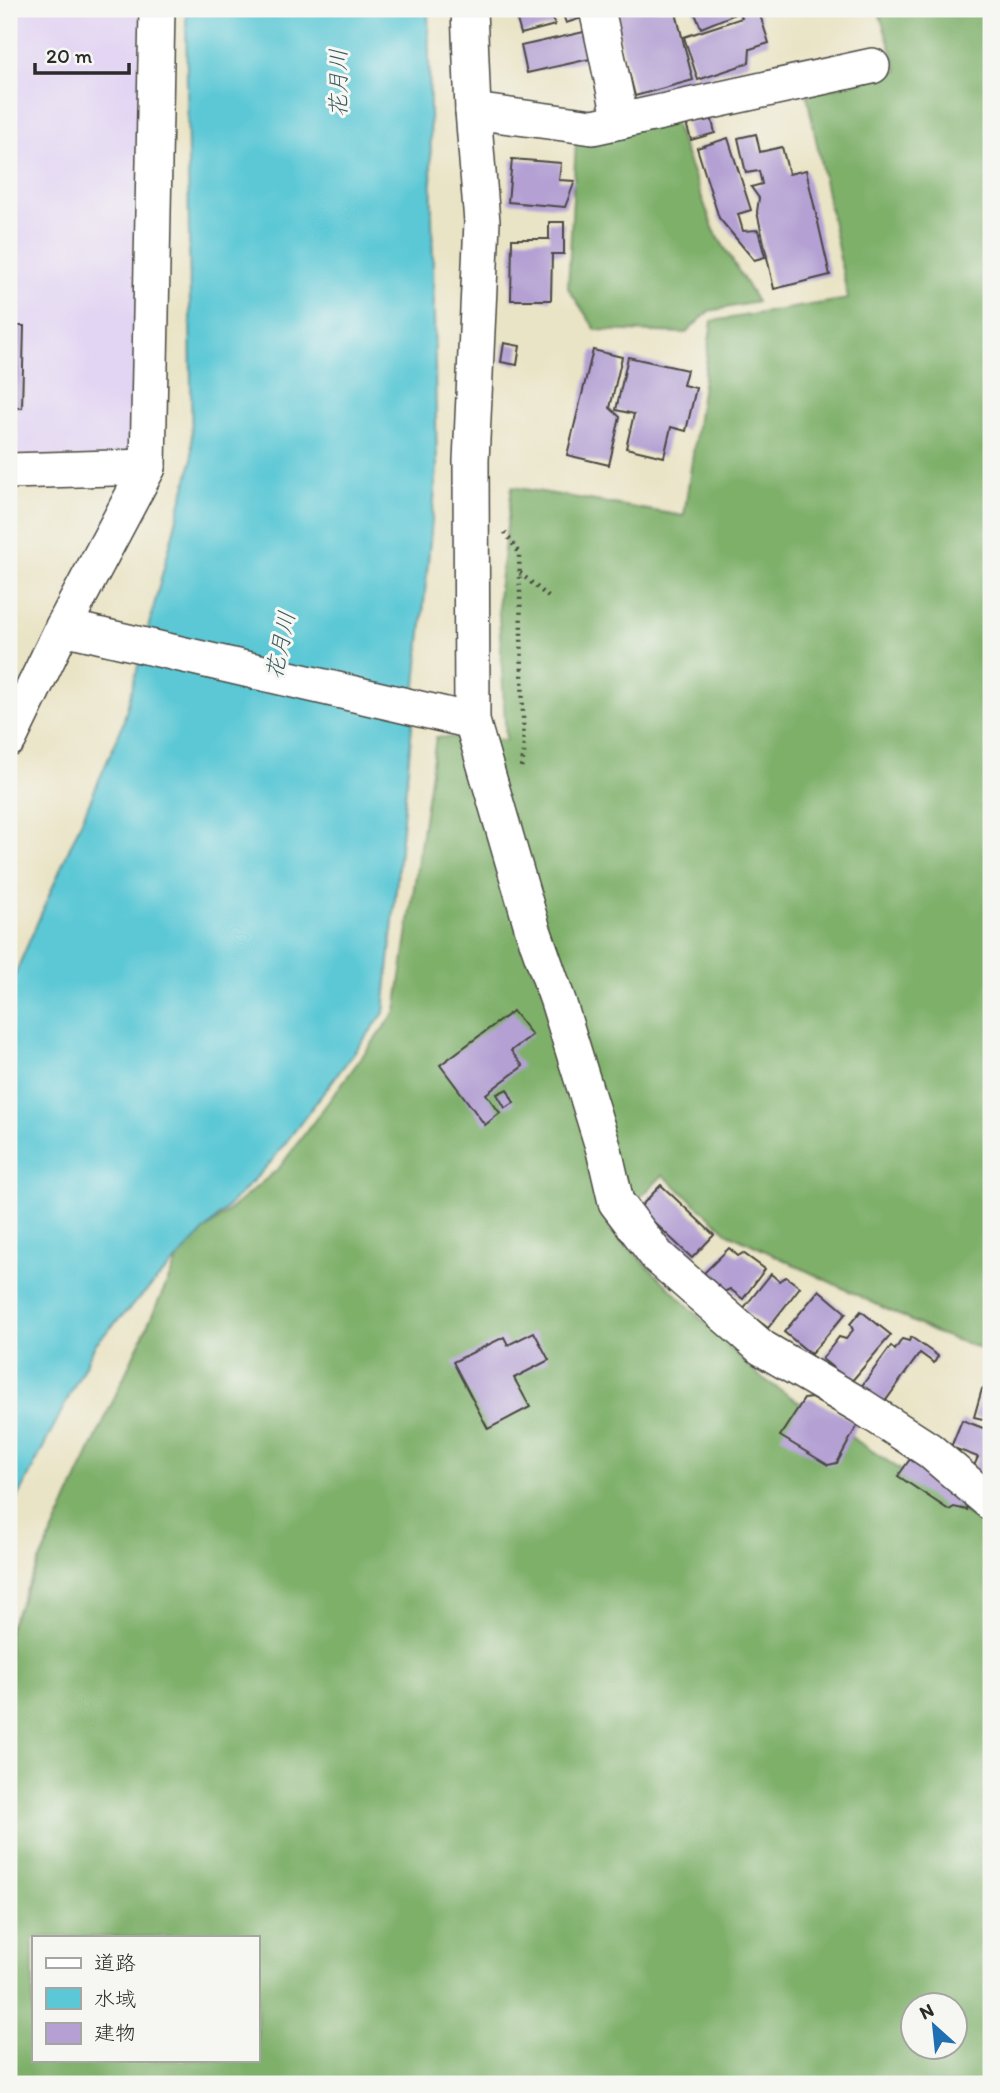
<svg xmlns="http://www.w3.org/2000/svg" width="1000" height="2093" font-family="Itim,'Klee One',sans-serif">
<rect width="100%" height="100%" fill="#f6f6f2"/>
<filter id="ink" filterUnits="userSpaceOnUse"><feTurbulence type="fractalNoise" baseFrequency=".0143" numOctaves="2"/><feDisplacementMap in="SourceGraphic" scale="14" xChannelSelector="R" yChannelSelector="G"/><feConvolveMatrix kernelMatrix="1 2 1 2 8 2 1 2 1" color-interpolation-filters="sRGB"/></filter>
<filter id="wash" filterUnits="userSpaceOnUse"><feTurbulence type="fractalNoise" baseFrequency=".00686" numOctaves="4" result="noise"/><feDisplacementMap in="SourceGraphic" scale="28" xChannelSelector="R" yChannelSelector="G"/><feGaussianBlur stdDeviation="1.57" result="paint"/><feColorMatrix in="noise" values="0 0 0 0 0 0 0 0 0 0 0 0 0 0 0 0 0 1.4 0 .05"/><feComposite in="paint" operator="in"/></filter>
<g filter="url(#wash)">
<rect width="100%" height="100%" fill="#eae4c6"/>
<polygon fill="#e2d4f3" points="9,9 148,9 136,457 9,457"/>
<g fill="#7fb06b" stroke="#556e4b" stroke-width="2" fill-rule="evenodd">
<path d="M 878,9 L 991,9 L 991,1352 L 936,1333 L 728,1233 L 663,1175 L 609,1228 L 758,1375 L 991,1530 L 991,2084 L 9,2084 L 9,1628 L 182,1250 L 279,1168 L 396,1011 L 436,737 L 506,740 L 498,598 L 512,487 L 684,516 L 712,321 L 848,299 L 807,95 L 898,71 ZM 33,1937 L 257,1937 L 257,2060 L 33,2060 ZM 912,2006 L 954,2006 L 954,2048 L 912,2048 Z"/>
<polygon points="673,119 714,230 757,302 709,311 686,333 596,330 568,288 576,142"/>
</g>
<polygon fill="#5cc8d5" stroke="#447a80" stroke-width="2" points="186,9 428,9 437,469 384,1013 270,1163 96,1343 9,1515 9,988 122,727 192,461"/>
<g id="blocks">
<g fill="#b4a0d3">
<polygon points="514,9 550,9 555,25 521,34"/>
<polygon points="561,9 583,9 585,17 566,23"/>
<polygon points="631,9 675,9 693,80 635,96 614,13"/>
<polygon points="693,9 731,9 733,15 701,28"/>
<polygon points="738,9 758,9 769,43 750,49 749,63 698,80 684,37 742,18"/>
<polygon points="584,32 590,59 527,73 521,46"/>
<polygon points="711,116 715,133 691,140 686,123"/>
<polygon points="756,134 760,152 782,147 789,174 806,170 830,275 774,289 757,212 759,198 751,187 762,184 759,171 746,173 738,138"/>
<polygon points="728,138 751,210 738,214 743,231 758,230 765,257 754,260 719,218 697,148"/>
<polygon points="512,159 561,163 559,180 575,181 565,207 508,202"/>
<polygon points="549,222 564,222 564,254 552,254 551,300 511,300 512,239 549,239"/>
<polygon points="9,326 24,326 22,408 9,407"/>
<polygon points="504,343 520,346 517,365 501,362"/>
<polygon points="593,350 622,357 610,408 620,417 609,465 567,455"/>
<polygon points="628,357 687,370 683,385 696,388 686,431 671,427 664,457 626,448 634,414 616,410"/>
<polygon points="513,1011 532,1035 511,1051 523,1066 486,1094 500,1113 485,1125 440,1065"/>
<polygon points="507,1089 514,1103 505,1108 497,1094"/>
<polygon points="661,1185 714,1235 692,1258 639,1208"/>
<polygon points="729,1248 738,1256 743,1253 765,1269 743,1299 730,1289 724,1292 704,1273"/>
<polygon points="771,1274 779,1281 786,1277 800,1287 768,1328 743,1309"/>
<polygon points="819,1290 846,1313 811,1354 784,1332"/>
<polygon points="861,1311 891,1335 851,1382 822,1359 839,1337 846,1339 853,1330 850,1324"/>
<polygon points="534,1332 549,1360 514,1378 530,1407 488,1429 453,1362 504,1337 508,1345"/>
<polygon points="911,1337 938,1356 934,1363 920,1353 884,1403 861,1387 891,1346 895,1350 902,1339 909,1341"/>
<polygon points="991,1381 991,1421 974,1417 982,1389"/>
<polygon points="811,1398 858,1424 837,1463 828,1465 780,1436 804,1399"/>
<polygon points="962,1420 991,1431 991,1455 982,1477 971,1473 978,1457 951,1447"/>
<polygon points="910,1459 970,1499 967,1510 954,1507 949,1510 898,1476"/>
</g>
</g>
</g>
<g filter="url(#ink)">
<use href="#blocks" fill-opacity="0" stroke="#484742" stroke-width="2"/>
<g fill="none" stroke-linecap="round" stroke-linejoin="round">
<g stroke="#484742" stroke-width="38">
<g id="minor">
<polyline points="469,9 473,111 482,222 471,461 472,721 533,930 558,1001 604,1150 616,1202 657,1256 762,1348 861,1406 929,1450 991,1503"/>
<polyline points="597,9 621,121"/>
<polyline points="473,111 593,127 872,66"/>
<polyline points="9,471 148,467"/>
<polyline points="63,627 472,721"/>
<polyline points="9,739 63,627 148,467 157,9"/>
</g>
</g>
<g stroke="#484742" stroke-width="4.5" stroke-dasharray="2 5" stroke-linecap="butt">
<polyline points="505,532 519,553 524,755 521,767"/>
<polyline points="520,573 552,600"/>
</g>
<use href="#minor" stroke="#fff" stroke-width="35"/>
</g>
</g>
<g text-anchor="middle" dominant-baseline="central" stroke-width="6" stroke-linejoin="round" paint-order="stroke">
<g font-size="23" font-style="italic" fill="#3a5a5e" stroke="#f6f6f2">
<text transform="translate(338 83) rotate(-90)">花月川</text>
<text transform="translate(280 645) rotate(-78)">花月川</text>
</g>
</g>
<rect width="1000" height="2093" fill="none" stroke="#f6f6f2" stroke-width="35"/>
<rect x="32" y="1936" width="228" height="126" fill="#f6f6f2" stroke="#a5a5a2" stroke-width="2"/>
<rect x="46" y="1958" width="35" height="10" fill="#ffffff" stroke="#a5a5a2" stroke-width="2"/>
<text x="94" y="1970" font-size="21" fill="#2b2b2b">道路</text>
<rect x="46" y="1988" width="35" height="21" fill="#5cc8d5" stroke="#a5a5a2" stroke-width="2"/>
<text x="94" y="2006" font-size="21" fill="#2b2b2b">水域</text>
<rect x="46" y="2023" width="35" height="21" fill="#b4a0d3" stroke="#a5a5a2" stroke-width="2"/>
<text x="94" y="2040" font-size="21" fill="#2b2b2b">建物</text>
<g transform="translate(934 2026) rotate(333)"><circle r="33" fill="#f6f6f2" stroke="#a5a5a2" stroke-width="2"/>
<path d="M0-5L12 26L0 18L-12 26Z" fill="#1f6fb2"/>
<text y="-10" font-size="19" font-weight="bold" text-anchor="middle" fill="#2b2b2b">N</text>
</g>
<path d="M35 63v10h94v-10" fill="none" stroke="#2b2b2b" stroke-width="3.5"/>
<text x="46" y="63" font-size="21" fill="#2b2b2b" stroke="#f6f6f2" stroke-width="5" paint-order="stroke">20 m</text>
</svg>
